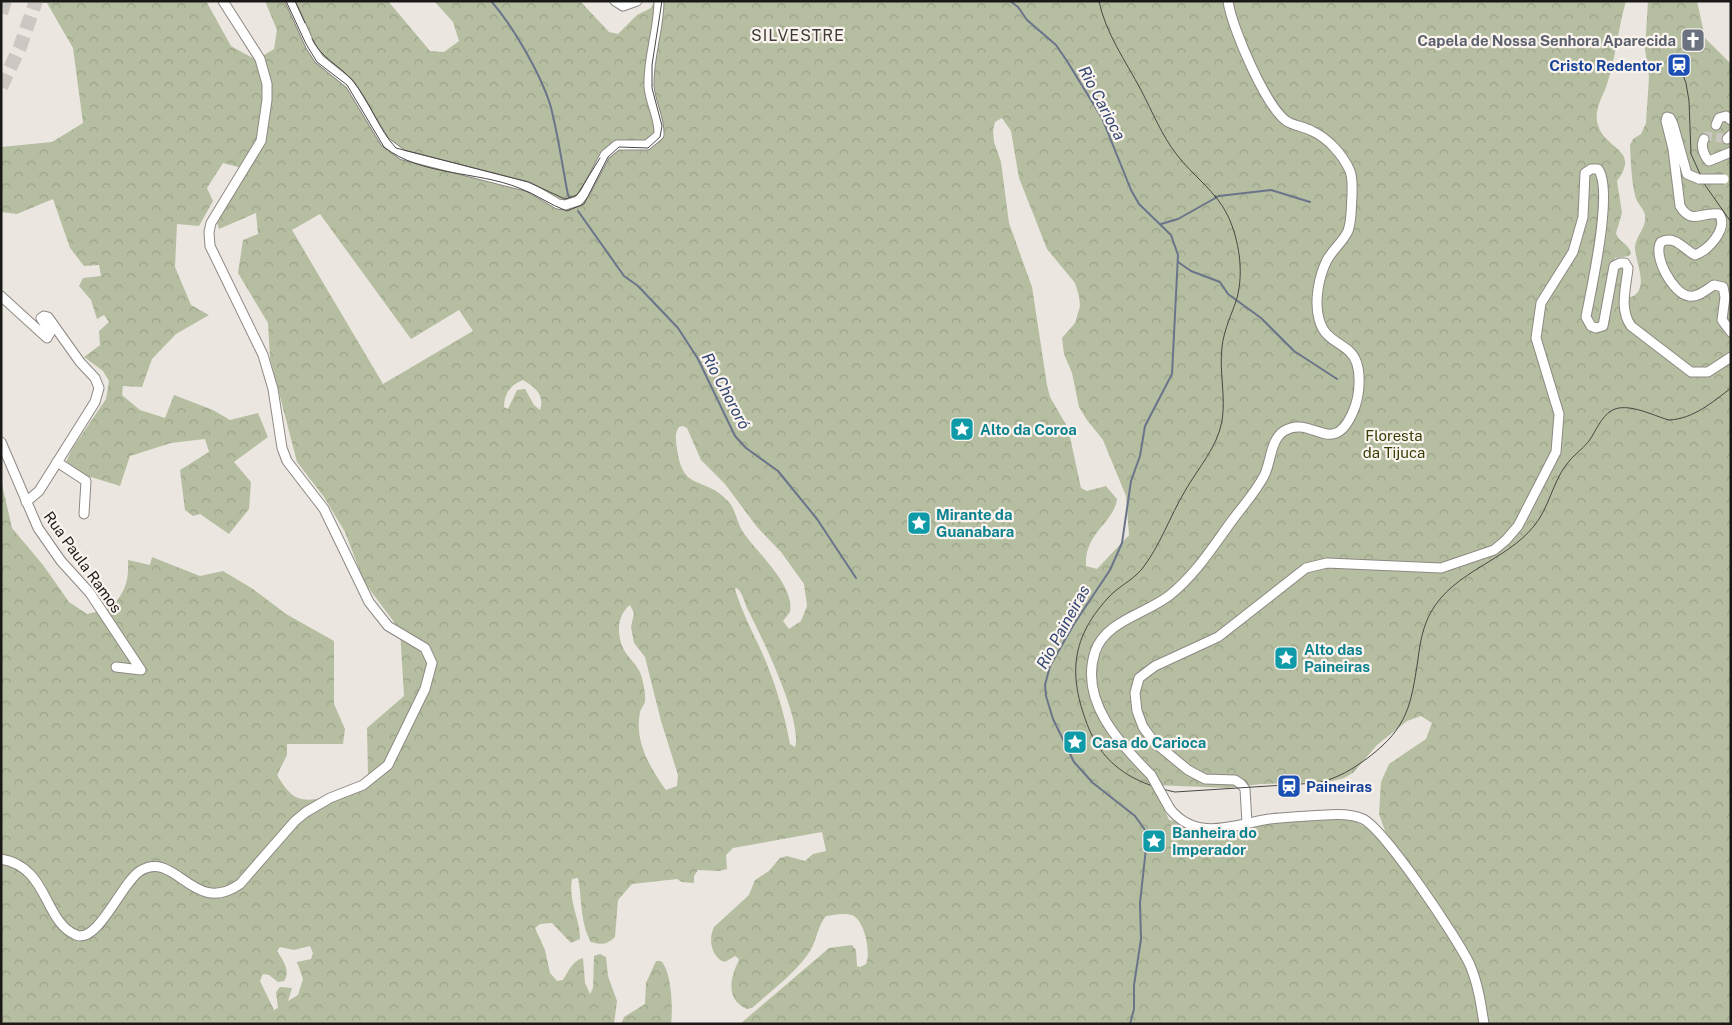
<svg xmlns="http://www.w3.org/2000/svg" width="1732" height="1025" font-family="'Public Sans',sans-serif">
<defs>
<pattern id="forest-crowns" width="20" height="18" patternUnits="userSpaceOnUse" patternTransform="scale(1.25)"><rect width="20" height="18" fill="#b5bea0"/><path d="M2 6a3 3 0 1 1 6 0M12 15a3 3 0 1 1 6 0" fill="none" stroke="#9ba389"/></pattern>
</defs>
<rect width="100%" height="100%" fill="#ece6e1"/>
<g fill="url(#forest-crowns)" fill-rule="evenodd">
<path d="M 21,1 L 206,1 L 231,46 L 256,60 L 274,49 L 277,30 L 265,1 L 388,1 L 430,51 L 444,52 L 459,41 L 453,22 L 434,1 L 580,1 L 609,32 L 618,34 L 637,15 L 651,8 L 655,1 L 1626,1 C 1618,28 1616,57 1607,84 C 1603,97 1593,110 1598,125 C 1605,150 1641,149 1617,181 L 1622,213 L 1616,233 C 1619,243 1629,243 1631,254 L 1629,256 L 1615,258 L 1612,266 L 1623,265 L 1628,298 C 1652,292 1635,263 1635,247 C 1636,235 1647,228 1645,215 C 1644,208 1636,203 1635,195 C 1631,179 1631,161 1630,145 L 1633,139 L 1641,134 L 1646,123 L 1649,77 L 1645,49 L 1648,1 L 1697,1 L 1705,38 L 1731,64 L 1731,1024 L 740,1024 L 829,948 L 852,945 L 856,950 L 857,966 L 860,967 L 866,964 C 871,953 865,923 854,916 C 846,912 834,915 826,916 C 817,927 817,940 810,951 C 796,973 771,991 752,1008 L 747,1009 C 725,999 730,978 739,960 L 738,958 L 735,956 L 725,962 C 711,958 708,939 714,927 L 749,895 L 755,880 L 769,871 L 780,858 L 787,856 L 805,861 L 813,854 L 826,851 L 822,832 L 733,848 L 726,855 L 727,869 L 719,871 L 698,870 L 694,876 L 694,883 L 682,882 L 677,879 L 632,884 L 618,900 L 615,937 C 606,945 602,945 591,942 C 580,923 582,898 578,878 L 572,879 C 568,901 580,918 580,939 L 571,943 L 552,923 L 540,924 L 535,928 L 545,950 L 550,973 L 557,981 L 563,980 C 568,972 573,960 583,958 L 585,983 L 590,994 L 593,988 L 594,956 L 600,954 L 606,957 L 608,976 L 617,1001 L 614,1024 L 1,1024 L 1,480 L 12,528 L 43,565 L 69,602 L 87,614 L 112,608 C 125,590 129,583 128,560 L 150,565 L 152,557 L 200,576 L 223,571 L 253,589 L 286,614 L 334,641 L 334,704 L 345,729 L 343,744 L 287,744 L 287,755 L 277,775 C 282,783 289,795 298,798 C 318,805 352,788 368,776 L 367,728 L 404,696 L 400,630 L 364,582 L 345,532 L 324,497 L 297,462 L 270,358 L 268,323 L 238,273 L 243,240 L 258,234 L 256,213 L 219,229 L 215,216 L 242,168 L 223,163 L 207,188 L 213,201 L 199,226 L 177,224 L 175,267 L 191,305 L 209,315 L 176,334 L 152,359 L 142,387 L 123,386 L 122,395 L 140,410 L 165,418 L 174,395 L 213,410 L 230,420 L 258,413 L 268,437 L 234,462 L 251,482 L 249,509 L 229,534 L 200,514 L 193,516 L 185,510 L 180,470 L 209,452 L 205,439 L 171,443 L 130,456 L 120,486 L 91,477 L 87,481 L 64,466 L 72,449 L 106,399 L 109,381 L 103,371 L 84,357 L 100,345 L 99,331 L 109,322 L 104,315 L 97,319 L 91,300 L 79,286 L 83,278 L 101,276 L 99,265 L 84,266 L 70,248 L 53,199 L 17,214 L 1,212 L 1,147 L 52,142 L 83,123 L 73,48 L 47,3 ZM 1002,118 L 1011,131 L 1019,178 L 1047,249 L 1075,283 L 1079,296 L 1080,306 L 1075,323 L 1062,338 L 1064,354 L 1072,373 L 1079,407 L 1087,420 L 1103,440 L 1126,496 L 1129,535 L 1097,569 L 1086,566 C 1084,533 1114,523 1117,499 L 1106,486 L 1087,491 L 1081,488 L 1068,428 L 1050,397 L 1047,385 L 1032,287 L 1009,223 L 1001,162 L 994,142 L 993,130 L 995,122 ZM 320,214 L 411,339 L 459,310 L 473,331 L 383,384 L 292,230 ZM 523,380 C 535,387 545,395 540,410 L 534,405 L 525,389 L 517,390 L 508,409 L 504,407 C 504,394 510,385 523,380 ZM 683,426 L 687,428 L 701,460 L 725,484 L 757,527 L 781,552 L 804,584 L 807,606 L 801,621 L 789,629 L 783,621 L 790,612 C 795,585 757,553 743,532 C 737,523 736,510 728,501 C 704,475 683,493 677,449 C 676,440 674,434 679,427 ZM 737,588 C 743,593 745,605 749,612 C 762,638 803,721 795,747 L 790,744 C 784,711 773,676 759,646 C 750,627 741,609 735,589 ZM 630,605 L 634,613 L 631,627 L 634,643 L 645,657 L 661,721 L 678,775 L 677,786 L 666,790 C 650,768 634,741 640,712 C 641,708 644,705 645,702 C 646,695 643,681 641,675 C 638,665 629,659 624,650 C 616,635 617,615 630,605 ZM 1421,716 L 1432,723 L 1426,739 L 1389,764 L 1381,782 L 1379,814 L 1389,842 L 1355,821 L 1330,814 L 1200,826 L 1169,820 L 1154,785 L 1228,788 L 1261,784 L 1328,782 L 1344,778 L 1353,773 L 1377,745 L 1407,721 ZM 310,946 L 313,953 L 311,959 L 297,962 L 303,979 L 298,995 L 288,1001 L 292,988 L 280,987 L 276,992 L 278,1008 L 274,1010 L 260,981 L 263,974 L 269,975 L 278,982 L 284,981 C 291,971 283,960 277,951 L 280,947 L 294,950 Z"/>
<path d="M 656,961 L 661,961 C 672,972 673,1009 671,1024 L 621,1024 L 624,1017 L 645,1004 L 646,983 Z"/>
</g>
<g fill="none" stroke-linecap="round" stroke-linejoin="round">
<g stroke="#6a748a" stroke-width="2">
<path d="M 491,1 C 513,26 540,73 550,104 C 558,133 562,165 568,195 L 571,200"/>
<polyline points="1010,1 1018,7 1027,20 1056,45 1067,61 1102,118 1131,190 1139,204 1171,235 1178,255 1172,374 1145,426 1140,456 1131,481 1122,543 1110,570 1074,624 1050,666 1045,685 1046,696 1053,719 1074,762 1093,783 1135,816 1145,830 1146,848 1140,903 1141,939 1134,985 1134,1009 1130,1024"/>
<polyline points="578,211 624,276 638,286 678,328 698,359 735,436 746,448 778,471 817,519 856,578"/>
<polyline points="1161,224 1178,219 1219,196 1271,190 1310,202"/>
<polyline points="1178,262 1191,271 1220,282 1228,294 1261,318 1294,351 1337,379"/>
</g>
<polyline stroke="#cdc7c3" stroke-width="9" stroke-dasharray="9 4.5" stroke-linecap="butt" points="1704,139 1707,136 1727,139"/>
<g stroke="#cdc7c3" stroke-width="14" stroke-dasharray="14 7" stroke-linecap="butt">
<polyline points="1,13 5,1"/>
<polyline points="1,87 20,47 36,1"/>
</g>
<g stroke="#8e8883" stroke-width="11">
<g id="minor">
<path d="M 290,1 L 310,45 L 319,59 L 350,84 L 385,142 L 403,155 L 529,187 L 558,204 L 565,205 L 578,201 L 585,193 L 605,155 L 617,145 L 647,145 L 659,135 C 660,118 650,103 649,86 C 648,57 659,30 659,1"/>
<polyline points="615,1 623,6 637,1"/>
<polyline points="1716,125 1719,118 1726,116 1731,120"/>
<path d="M 1704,139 C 1700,145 1704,156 1709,161 L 1731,152"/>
<polyline points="1727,139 1731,135"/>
<path d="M 1699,179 L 1687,174 L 1673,124 L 1670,118 L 1667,117 L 1666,121 L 1673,149 L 1680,206 C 1692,226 1702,211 1719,214 C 1729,228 1708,251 1695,255 C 1683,249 1676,235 1661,242 C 1652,255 1673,294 1689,296 C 1698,298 1707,289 1714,285 L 1723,287 L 1725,297 L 1722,320 L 1731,332"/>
<polyline points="1,296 47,338 50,333 41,318 44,316 48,317 80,362 95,378 99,388 95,402 39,491 26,502"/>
<polyline points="1,442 38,528 61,561 90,593 141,670 116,667"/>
<polyline points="57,462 86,481 84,514"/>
<path d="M 1151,775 C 1120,744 1079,701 1095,652 C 1105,621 1146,614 1170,595 C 1195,575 1212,548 1231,522 C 1242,507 1255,493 1264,476 C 1271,463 1270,440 1284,431 C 1311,414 1332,458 1352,414 C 1360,398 1364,364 1349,351 C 1336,340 1324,338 1319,319 C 1314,301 1319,276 1327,260 C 1333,249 1343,242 1348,231 C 1352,220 1351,207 1352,196 C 1352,187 1353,179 1350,171 C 1343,155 1328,138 1312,131 C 1305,127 1296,126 1288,122 C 1267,110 1231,26 1228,1"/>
<path d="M 1170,809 C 1197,842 1233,825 1269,819 C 1287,817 1306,816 1325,815 C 1336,814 1352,814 1363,819 C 1385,830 1458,939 1470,965 C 1478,984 1481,1004 1484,1024"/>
<path d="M 1247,823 L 1245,789 L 1241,784 L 1235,780 L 1205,779 L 1188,770 L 1154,742 L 1143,727 L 1137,711 L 1135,693 L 1139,678 L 1155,666 L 1218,637 L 1306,568 L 1327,563 L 1441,568 L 1494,550 L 1506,540 L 1518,526 L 1556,452 L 1559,414 L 1536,338 L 1541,303 L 1573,252 L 1583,217 L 1585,173 L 1591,169 L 1598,169 C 1614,189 1591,290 1586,317 L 1591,326 L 1596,328 L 1603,326 L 1614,266 L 1620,263 L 1625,263 L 1628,268 C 1626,288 1619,309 1631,326 L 1691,372 L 1708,372 L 1731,357"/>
<path d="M 1,859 C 49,867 43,921 76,935 C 98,944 122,882 140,871 C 176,849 193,917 240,884 L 295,821 L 306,812 L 330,798 L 363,785 L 388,765 L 425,689 L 432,663 L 425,648 L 388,626 L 369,602 L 324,509 L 287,461 L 282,448 L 273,389 L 263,355 L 210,246 L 209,232 L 211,223 L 261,141 L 267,100 L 267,84 L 260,59 L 223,1"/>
</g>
</g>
<use href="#minor" stroke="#fff" stroke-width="9"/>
<g stroke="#494744" stroke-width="1">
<path d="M 286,1 L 306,44 L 317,62 L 347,85 L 384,147 C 421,176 477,171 519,188 C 536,194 550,205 567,211 L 584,204 L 608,157 L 619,147 L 648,148 L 660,137 L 662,126 L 652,88 L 652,65 L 662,1"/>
<polyline points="295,1 305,23"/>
<path d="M 1099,1 C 1105,32 1126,62 1141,90 C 1152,111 1162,136 1177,155 C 1193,176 1216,191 1228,216 C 1239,240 1244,271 1237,298 C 1232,314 1224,329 1222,347 C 1219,372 1226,396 1222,421 C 1217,448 1198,468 1185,491 C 1170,516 1160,546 1142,569 C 1132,581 1117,587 1107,599 C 1069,641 1069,679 1089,729 C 1105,767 1136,784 1175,792 L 1316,783 C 1337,779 1353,769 1369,757 C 1408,727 1411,705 1418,659 C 1420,643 1423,626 1431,612 C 1454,571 1506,561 1534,526 C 1549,508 1552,484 1566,465 C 1572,456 1582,450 1589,441 C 1596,431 1601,417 1611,411 C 1626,401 1654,416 1669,420 C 1693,419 1713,402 1731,388"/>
<path d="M 312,39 C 321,58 339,65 352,80 C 370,101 378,129 396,148 L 528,182 L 565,199 L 577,195 L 600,158"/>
<polyline points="1679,65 1686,83 1689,101 1691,154 1705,185 1731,222"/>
</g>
<polyline stroke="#494744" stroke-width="2" stroke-dasharray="8 4" stroke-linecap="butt" points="1215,196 1216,197"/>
<g stroke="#8e8883" stroke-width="11" stroke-linecap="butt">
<g id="minor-bridge">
<polyline points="1699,179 1724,179"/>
<polyline points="1151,775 1170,809"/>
</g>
</g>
<use href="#minor-bridge" stroke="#fff" stroke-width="9"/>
</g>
<defs>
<g id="church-square" transform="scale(1.25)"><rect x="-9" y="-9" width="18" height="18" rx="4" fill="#6b7280" stroke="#faf3ee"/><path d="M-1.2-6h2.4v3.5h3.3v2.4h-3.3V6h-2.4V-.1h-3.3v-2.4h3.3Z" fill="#fff"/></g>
<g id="station-square" transform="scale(1.25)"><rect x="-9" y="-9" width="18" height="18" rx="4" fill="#1a4fb4" stroke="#faf3ee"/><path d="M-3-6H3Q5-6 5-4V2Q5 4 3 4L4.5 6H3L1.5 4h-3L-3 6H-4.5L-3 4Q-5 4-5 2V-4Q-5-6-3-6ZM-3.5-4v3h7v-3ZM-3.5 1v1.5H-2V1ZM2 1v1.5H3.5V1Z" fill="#fff"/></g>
<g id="sight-square" transform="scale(1.25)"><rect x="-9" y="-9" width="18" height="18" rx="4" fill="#0f9aa8" stroke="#faf3ee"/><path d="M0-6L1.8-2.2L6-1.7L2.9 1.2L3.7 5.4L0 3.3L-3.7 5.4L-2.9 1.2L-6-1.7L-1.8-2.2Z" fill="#fff"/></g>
</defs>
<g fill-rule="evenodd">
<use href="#church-square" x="1693" y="40"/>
<use href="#station-square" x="1679" y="65"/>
<use href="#sight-square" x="962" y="429"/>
<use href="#sight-square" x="919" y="523"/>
<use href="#sight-square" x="1286" y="658"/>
<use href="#sight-square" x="1075" y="742"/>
<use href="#station-square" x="1289" y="786"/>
<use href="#sight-square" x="1154" y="841"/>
</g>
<g text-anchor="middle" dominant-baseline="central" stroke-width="4.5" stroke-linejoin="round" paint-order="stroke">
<g font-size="15" font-weight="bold" fill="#5b616d" stroke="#faf3ee" text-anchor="end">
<text x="1676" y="40">Capela de Nossa Senhora Aparecida</text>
</g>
<g font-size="15" font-weight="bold" fill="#164399" stroke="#faf3ee" text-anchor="end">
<text x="1662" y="65">Cristo Redentor</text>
<text x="1306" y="786" text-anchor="start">Paineiras</text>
</g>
<g font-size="15" font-weight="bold" fill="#0d838f" stroke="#faf3ee" text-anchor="start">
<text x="980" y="429">Alto da Coroa</text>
<text x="936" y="514">Mirante da<tspan x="936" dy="17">Guanabara</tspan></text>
<text x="1304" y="649">Alto das<tspan x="1304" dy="17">Paineiras</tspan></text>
<text x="1092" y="742">Casa do Carioca</text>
<text x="1172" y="832">Banheira do<tspan x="1172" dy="17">Imperador</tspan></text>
</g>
<g font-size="15" fill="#354106" stroke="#faf3ee">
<text x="1394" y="435">Floresta<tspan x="1394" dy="17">da Tijuca</tspan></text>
</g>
<g font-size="15" fill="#1b1917" stroke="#faf3ee">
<text transform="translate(83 562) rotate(54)">Rua Paula Ramos</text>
</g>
<g font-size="16" letter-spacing="1" fill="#3f3b36" stroke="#faf3ee">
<text x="798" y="35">SILVESTRE</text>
</g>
<g font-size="16" font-style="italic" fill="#314672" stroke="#faf3ee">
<text transform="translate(1102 103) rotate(62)">Rio Carioca</text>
<text transform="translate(726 391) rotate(62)">Rio Chororó</text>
<text transform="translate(1063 627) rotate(-61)">Rio Paineiras</text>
</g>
</g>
<rect width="1732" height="1025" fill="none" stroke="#1b1917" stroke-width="5"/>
</svg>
